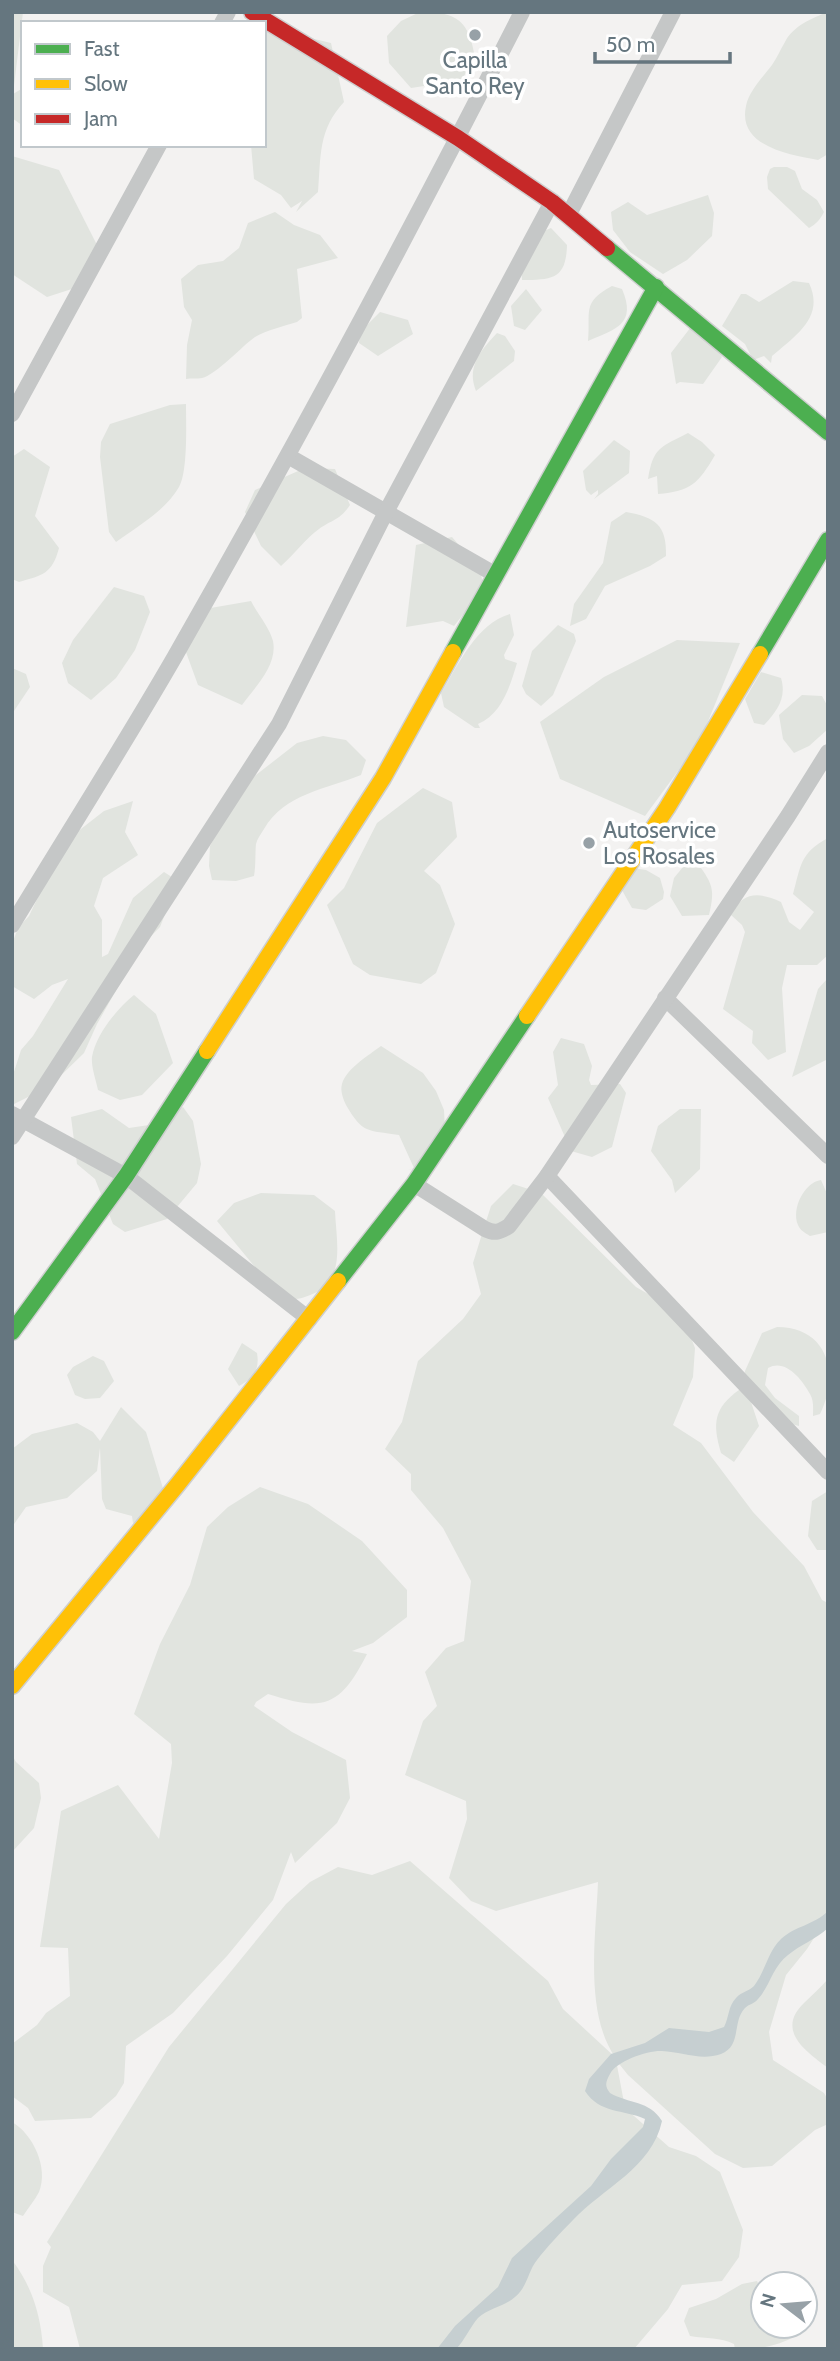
<svg xmlns="http://www.w3.org/2000/svg" width="840" height="2361" font-family="Cabin,sans-serif">
<rect width="100%" height="100%" fill="#f3f2f1"/>
<g fill="#e1e4df">
<polygon points="12,12 23,12 13,94 23,88 23,126 12,118"/>
<path d="M 420,12 C 457,12 469,20 475,58 L 459,84 L 447,92 L 424,86 L 411,88 L 389,63 L 387,36 L 401,21 Z"/>
<path d="M 828,12 L 828,154 L 818,160 C 791,155 737,147 746,106 C 749,91 763,77 772,65 C 777,58 780,50 785,42 C 793,26 812,18 828,12 Z"/>
<path d="M 264,23 L 302,36 L 331,43 L 344,102 C 318,130 321,156 318,192 L 296,212 L 302,201 L 291,208 L 281,195 L 254,179 L 251,145 L 264,145 Z"/>
<polygon points="12,156 59,170 97,245 78,287 47,297 12,274"/>
<path d="M 774,167 L 787,167 L 795,171 L 802,189 L 817,200 L 824,212 C 820,220 816,224 809,228 L 768,189 L 767,177 L 770,169 Z"/>
<polygon points="708,195 714,213 712,236 687,260 663,274 630,252 613,230 611,212 628,202 647,215"/>
<path d="M 275,212 L 294,225 L 320,235 L 338,258 L 297,269 L 302,318 L 297,322 C 284,326 267,330 255,337 C 242,346 216,375 202,378 C 197,379 191,378 186,379 L 187,345 L 192,320 L 184,307 L 181,279 L 198,265 L 223,261 L 239,248 L 248,223 Z"/>
<path d="M 551,228 L 567,245 C 566,278 554,280 522,280 L 520,248 L 530,237 Z"/>
<path d="M 793,281 L 809,283 C 825,317 796,335 772,356 L 771,363 L 764,356 L 753,360 L 745,344 L 722,326 L 741,294 L 746,294 L 759,302 Z"/>
<path d="M 612,286 L 622,289 C 637,324 616,329 588,341 C 591,311 581,303 612,286 Z"/>
<polygon points="526,289 542,310 525,330 514,326 511,306"/>
<polygon points="380,312 408,320 413,334 378,356 359,343 360,332"/>
<polygon points="694,323 722,357 703,384 680,382 676,384 671,353"/>
<path d="M 497,333 L 505,336 L 515,351 L 514,361 L 476,391 C 466,367 481,350 497,333 Z"/>
<path d="M 186,404 C 186,424 188,471 179,487 C 165,511 138,526 116,542 L 109,532 L 100,457 L 101,442 L 110,424 L 170,405 Z"/>
<path d="M 688,433 L 702,442 L 715,455 C 698,484 691,491 658,494 L 657,476 L 648,479 C 653,447 661,447 688,433 Z"/>
<polygon points="614,440 630,451 629,473 594,499 598,494 598,490 591,495 586,490 583,471"/>
<path d="M 24,449 L 50,467 L 35,516 L 59,548 C 52,574 43,575 19,582 L 12,579 L 12,457 Z"/>
<path d="M 305,468 L 335,469 L 350,505 C 339,521 333,519 319,529 C 306,538 294,555 281,566 L 261,546 L 245,512 L 255,490 Z"/>
<path d="M 626,512 C 655,517 667,525 666,556 L 650,566 L 605,586 L 586,619 L 570,626 L 574,604 L 603,563 L 611,522 Z"/>
<polygon points="452,537 480,570 484,588 454,626 443,621 406,627 416,545"/>
<polygon points="114,587 144,596 150,612 135,650 116,678 91,700 68,683 62,663 73,640"/>
<path d="M 251,601 C 257,613 270,628 273,641 C 278,665 255,687 242,705 L 198,685 L 179,633 L 199,610 Z"/>
<path d="M 510,614 L 514,635 L 504,655 L 505,659 L 517,663 C 510,686 502,714 478,724 L 480,728 L 475,728 L 444,707 L 441,693 C 459,664 476,624 510,614 Z"/>
<polygon points="558,625 574,634 576,641 553,695 541,706 526,694 522,686 532,651"/>
<polygon points="677,640 740,643 700,741 645,816 560,779 540,722 604,677"/>
<polygon points="12,668 26,674 30,687 12,714"/>
<path d="M 761,672 L 781,678 C 787,698 777,711 764,725 L 754,723 L 745,699 Z"/>
<polygon points="802,695 822,696 828,707 828,729 809,746 794,753 783,739 779,715"/>
<path d="M 323,736 L 346,740 L 366,760 L 361,775 C 326,789 284,794 264,829 C 261,834 257,839 256,844 C 255,854 256,865 254,876 L 236,881 L 212,880 L 209,866 L 210,846 L 242,786 L 297,743 Z"/>
<polygon points="423,788 452,802 457,837 424,871 440,885 455,924 436,973 421,984 370,975 353,964 327,905 344,888 377,823"/>
<polygon points="133,801 125,832 138,855 103,878 94,906 102,920 102,957 108,954 133,898 164,872 178,881 160,927 148,939 127,971 97,1024 84,1053 50,1086 14,1104 12,1078 21,1050 33,1036 68,979 52,985 34,999 12,986 12,944 18,928 29,916 47,878 72,836 104,811"/>
<path d="M 828,838 L 828,955 L 817,965 L 787,965 L 782,988 L 786,1052 L 768,1060 L 752,1043 L 753,1031 L 723,1009 L 745,932 L 742,925 L 731,915 C 742,891 760,892 781,902 L 789,922 L 800,930 L 814,912 L 793,894 C 801,865 800,853 828,838 Z"/>
<polygon points="626,867 646,870 660,878 664,892 663,899 646,910 632,908 618,883"/>
<path d="M 683,867 L 701,868 C 714,886 714,893 709,915 L 682,916 L 670,896 L 674,878 Z"/>
<polygon points="828,978 828,1059 792,1077 818,989"/>
<path d="M 134,995 L 156,1014 L 173,1063 L 142,1095 L 120,1100 L 98,1090 C 96,1080 91,1067 92,1057 C 96,1034 117,1009 134,995 Z"/>
<polygon points="561,1038 584,1044 592,1066 589,1080 591,1085 620,1084 626,1093 612,1147 592,1157 571,1151 548,1098 558,1085 553,1052"/>
<path d="M 381,1046 L 423,1073 L 436,1091 L 444,1110 L 445,1130 L 420,1167 L 408,1170 L 414,1168 L 399,1135 C 367,1130 363,1134 346,1105 C 343,1099 340,1090 342,1084 C 346,1069 369,1055 381,1046 Z"/>
<polygon points="183,1107 193,1121 201,1164 197,1183 167,1219 125,1232 113,1224 95,1179 77,1164 71,1117 102,1109 129,1128 149,1125"/>
<polygon points="680,1109 701,1109 700,1169 675,1193 672,1180 651,1151 658,1126"/>
<path d="M 821,1180 L 828,1196 L 828,1232 L 810,1236 C 805,1233 800,1230 798,1225 C 791,1208 805,1182 821,1180 Z"/>
<path d="M 513,1184 L 541,1193 L 636,1287 L 662,1302 L 684,1320 L 695,1348 L 693,1377 L 673,1425 L 701,1443 L 753,1512 L 804,1566 L 822,1600 L 828,1603 L 828,1916 L 807,1949 L 786,1975 L 769,2032 L 773,2060 L 824,2093 L 828,2100 L 828,2124 L 815,2130 L 772,2166 L 743,2168 L 715,2154 L 628,2075 L 616,2060 L 625,2108 L 669,2147 L 696,2156 L 720,2172 L 743,2230 L 739,2257 L 722,2281 L 682,2285 L 668,2309 L 634,2349 L 80,2349 L 69,2307 L 43,2292 L 43,2266 L 51,2247 L 47,2242 L 169,2047 L 286,1904 L 310,1882 L 338,1867 L 372,1875 L 410,1861 L 548,1981 L 563,2009 L 615,2057 C 584,2012 596,1935 598,1882 L 496,1911 L 471,1901 L 449,1878 L 467,1819 L 466,1801 L 405,1775 L 423,1721 L 437,1706 L 425,1672 L 446,1648 L 464,1641 L 471,1581 L 443,1528 L 411,1490 L 411,1474 L 385,1449 L 402,1422 L 418,1361 L 463,1319 L 481,1294 L 473,1263 L 482,1234 L 491,1206 Z"/>
<path d="M 261,1193 L 314,1195 L 335,1211 C 336,1239 346,1279 315,1293 C 305,1297 299,1300 288,1299 L 304,1305 L 269,1297 L 260,1273 L 217,1221 L 234,1203 Z"/>
<path d="M 777,1327 C 828,1327 840,1374 820,1414 L 813,1416 C 813,1408 814,1401 810,1394 C 802,1379 785,1358 768,1368 L 765,1385 L 775,1398 L 799,1416 L 799,1426 L 780,1421 L 744,1379 L 745,1371 L 762,1333 Z"/>
<path d="M 242,1343 L 257,1353 C 260,1370 253,1378 239,1386 L 228,1369 Z"/>
<polygon points="93,1356 104,1361 114,1381 100,1398 85,1399 75,1395 67,1375 73,1367"/>
<path d="M 739,1390 L 745,1391 L 751,1402 L 759,1426 L 734,1462 L 721,1453 C 712,1423 714,1408 739,1390 Z"/>
<polygon points="121,1407 146,1432 168,1505 133,1523 132,1516 106,1509 102,1499 100,1448 97,1471 67,1498 26,1507 12,1527 12,1449 32,1434 77,1423 93,1432 100,1441"/>
<path d="M 260,1487 L 308,1504 L 362,1541 L 407,1590 L 407,1617 L 373,1643 L 352,1651 L 367,1654 C 340,1707 324,1712 268,1694 L 256,1702 L 254,1706 L 292,1732 L 346,1760 L 350,1798 L 337,1823 L 295,1863 L 291,1852 L 273,1900 L 227,1956 L 173,2013 L 126,2046 L 124,2083 L 116,2096 L 91,2118 L 35,2121 L 28,2108 L 12,2096 L 12,2044 L 37,2025 L 46,2013 L 70,1996 L 68,1948 L 40,1947 L 61,1811 L 118,1785 L 159,1839 L 172,1763 L 171,1744 L 134,1714 L 160,1644 L 190,1585 L 207,1527 L 228,1507 Z"/>
<polygon points="828,1491 828,1550 817,1550 808,1536 812,1501"/>
<polygon points="12,1755 16,1762 39,1783 41,1798 34,1828 12,1852"/>
<path d="M 828,1979 L 828,2068 C 807,2052 775,2031 804,2003 C 812,1995 820,1988 828,1979 Z"/>
<path d="M 12,2122 C 33,2134 49,2168 39,2192 C 35,2200 28,2208 23,2216 L 12,2212 Z"/>
<path d="M 12,2260 C 32,2286 41,2316 43,2349 L 12,2349 Z"/>
<path d="M 757,2281 L 763,2294 L 763,2326 L 797,2326 L 797,2335 C 777,2347 758,2349 735,2349 L 734,2344 C 720,2337 707,2339 690,2336 L 684,2321 L 689,2308 L 716,2299 L 742,2284 Z"/>
</g>
<path fill="#c6cfd1" d="M 828,1911 L 828,1928 C 816,1939 800,1945 788,1955 C 773,1966 770,1986 758,1999 C 754,2004 749,2004 745,2008 C 732,2021 742,2046 721,2054 C 701,2061 682,2052 662,2051 C 649,2050 616,2061 610,2074 C 606,2081 604,2086 610,2093 C 629,2104 649,2100 662,2121 C 652,2168 603,2188 573,2220 C 561,2232 547,2247 537,2260 C 528,2271 528,2286 515,2297 C 504,2307 489,2308 478,2318 C 470,2327 465,2340 456,2349 L 437,2349 L 455,2326 L 498,2287 L 512,2258 L 591,2186 L 611,2159 L 643,2127 L 645,2119 C 623,2109 600,2114 585,2091 L 589,2079 L 611,2054 L 645,2043 L 669,2028 L 709,2032 L 724,2027 C 729,2018 728,2006 736,1998 C 741,1992 749,1991 754,1986 C 765,1972 768,1951 781,1939 C 795,1926 814,1925 828,1911 Z"/>
<g fill="none" stroke-linecap="round" stroke-linejoin="round">
<g stroke="#cecfcf" stroke-width="19">
<g id="fast">
<polyline points="607,248 828,432"/>
<polyline points="453,652 656,287"/>
<polyline points="760,654 828,540"/>
<polyline points="338,1281 414,1184 527,1016"/>
<polyline points="12,1332 126,1176 207,1051"/>
</g>
</g>
<g stroke="#cecfcf" stroke-width="19">
<g id="slow">
<polyline points="527,1016 667,808 760,654"/>
<polyline points="207,1051 383,778 453,652"/>
<polyline points="12,1686 178,1484 338,1281"/>
</g>
</g>
<g stroke="#cecfcf" stroke-width="19">
<polyline id="jam" points="252,12 458,138 552,202 607,248"/>
</g>
<g stroke="#c5c7c7" stroke-width="16">
<polyline points="222,23 228,12"/>
<polyline points="569,214 673,12"/>
<polyline points="12,414 159,145"/>
<polyline points="288,456 496,575"/>
<path d="M 12,925 C 66,836 122,748 174,658 C 295,446 411,230 522,12"/>
<polyline points="665,998 828,1156"/>
<polyline points="12,1114 126,1176 309,1319"/>
<polyline points="12,1137 279,724 386,512 552,202"/>
<polyline points="547,1176 828,1472"/>
<path d="M 414,1184 L 485,1229 C 495,1234 500,1232 509,1226 L 547,1176 L 788,816 L 828,752"/>
</g>
<use href="#fast" stroke="#4caf50" stroke-width="16"/>
<use href="#slow" stroke="#ffc107" stroke-width="16"/>
<use href="#jam" stroke="#c62828" stroke-width="16"/>
</g>
<g fill="#97a1a7" stroke="#fff" stroke-width="2.5">
<circle cx="475" cy="35" r="7"/>
<circle cx="589" cy="843" r="7"/>
</g>
<g text-anchor="middle" dominant-baseline="central" stroke-width="7" stroke-linejoin="round" paint-order="stroke">
<g font-size="23" fill="#65767f" stroke="#fff">
<text x="475" y="60">Capilla<tspan x="475" dy="26">Santo Rey</tspan></text>
<text x="603" y="830" text-anchor="start">Autoservice<tspan x="603" dy="26">Los Rosales</tspan></text>
</g>
</g>
<rect width="840" height="2361" fill="none" stroke="#65767f" stroke-width="28"/>
<rect x="21" y="21" width="245" height="126" fill="#ffffff" stroke="#c1c8cc" stroke-width="2"/>
<rect x="35" y="44" width="35" height="10" fill="#4caf50" stroke="#c1c8cc" stroke-width="2"/>
<text x="84" y="56" font-size="21" fill="#65767f">Fast</text>
<rect x="35" y="79" width="35" height="10" fill="#ffc107" stroke="#c1c8cc" stroke-width="2"/>
<text x="84" y="91" font-size="21" fill="#65767f">Slow</text>
<rect x="35" y="114" width="35" height="10" fill="#c62828" stroke="#c1c8cc" stroke-width="2"/>
<text x="84" y="126" font-size="21" fill="#65767f">Jam</text>
<g transform="translate(784 2305) rotate(286)"><circle r="33" fill="#ffffff" stroke="#c1c8cc" stroke-width="2"/>
<path d="M0-5L12 26L0 18L-12 26Z" fill="#97a1a7"/>
<text y="-10" font-size="19" font-weight="bold" text-anchor="middle" fill="#65767f">N</text>
</g>
<path d="M595 52v10h135v-10" fill="none" stroke="#65767f" stroke-width="3.5"/>
<text x="606" y="52" font-size="21" fill="#65767f" stroke="#ffffff" stroke-width="5" paint-order="stroke">50 m</text>
</svg>
